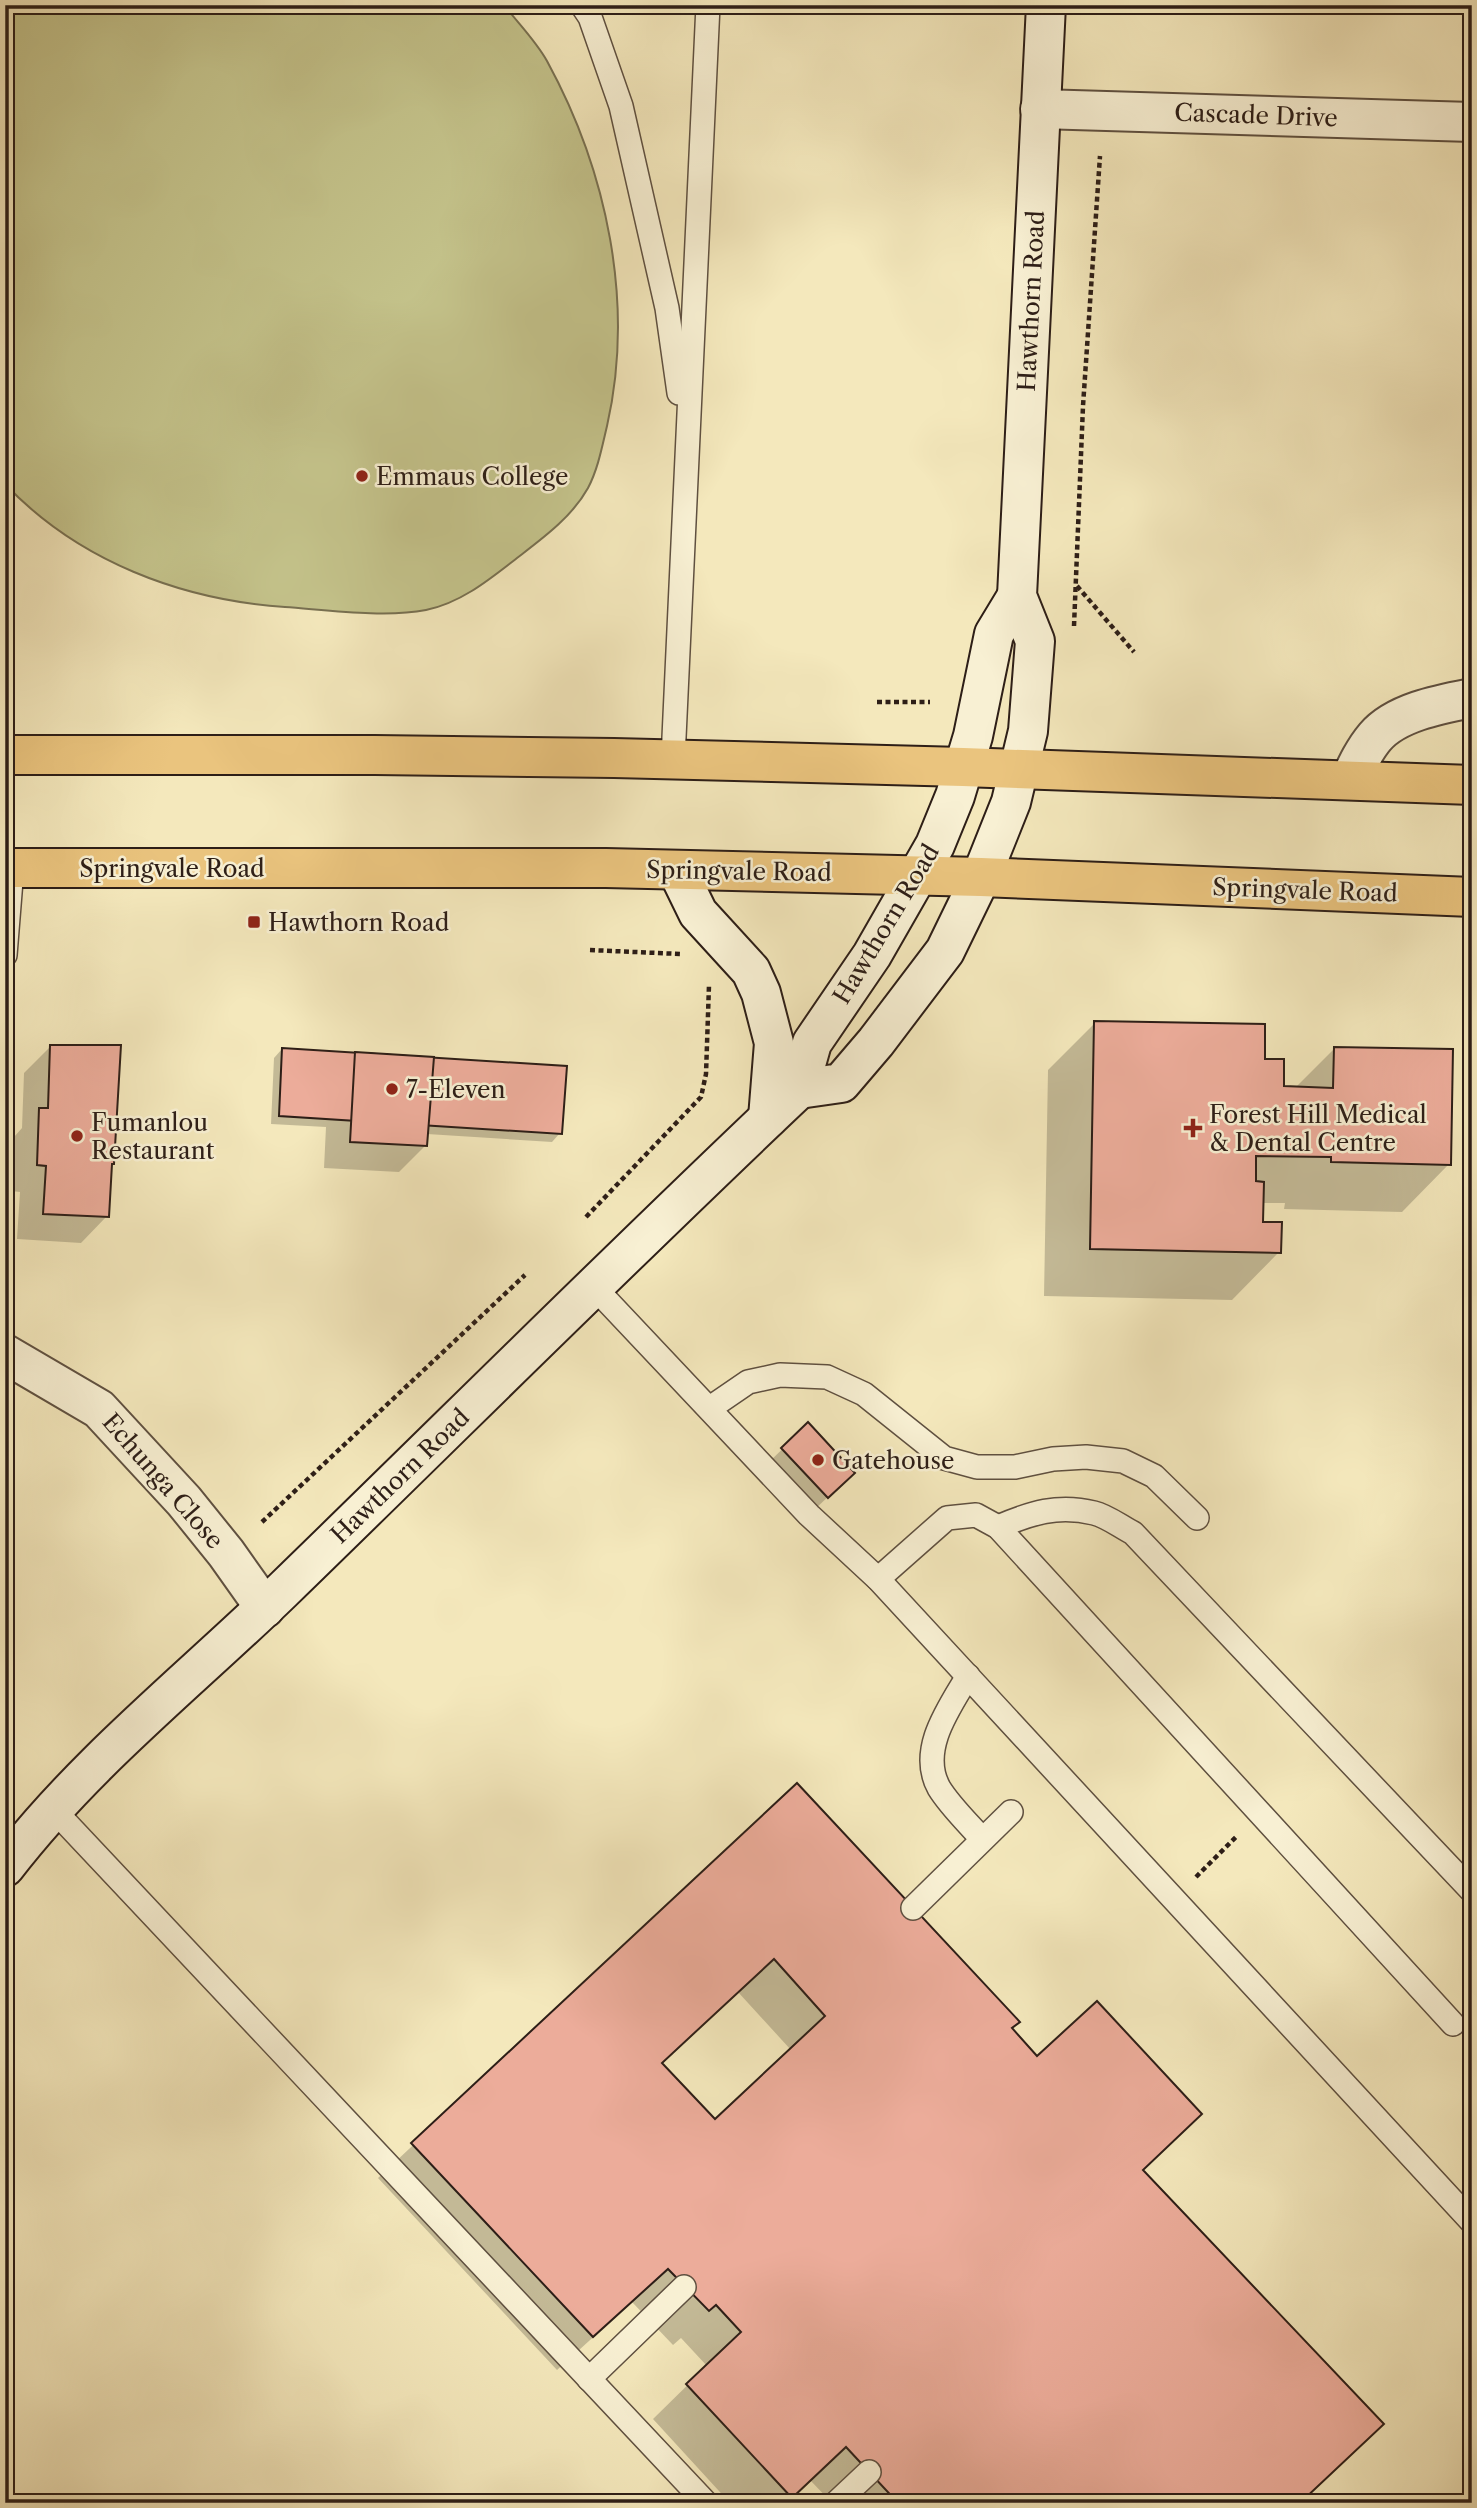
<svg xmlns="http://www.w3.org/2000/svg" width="1477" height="2508" font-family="'Libre Caslon Text',serif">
<rect width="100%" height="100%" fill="#f4e8bc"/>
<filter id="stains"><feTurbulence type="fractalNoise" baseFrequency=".00286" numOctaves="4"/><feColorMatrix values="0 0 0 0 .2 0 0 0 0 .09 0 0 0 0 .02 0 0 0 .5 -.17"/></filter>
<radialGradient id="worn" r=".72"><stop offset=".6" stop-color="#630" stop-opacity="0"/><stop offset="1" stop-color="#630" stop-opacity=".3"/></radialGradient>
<path fill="#c4c38b" stroke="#787051" stroke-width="2" d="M 5,5 L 504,5 C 518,23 536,41 547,61 C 607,171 635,303 607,426 C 602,447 598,469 588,488 C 572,517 543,538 517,558 C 490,579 461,603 426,610 C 385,618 327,610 285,607 C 181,600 78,561 5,484 Z"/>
<g fill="#0003" fill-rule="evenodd">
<polygon points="1095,1023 1263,1061 1282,1088 1295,1088 1335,1048 1449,1164 1402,1212 1284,1209 1285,1203 1262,1203 1262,1224 1279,1252 1232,1300 1044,1296 1048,1070"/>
<polygon points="51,1046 113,1164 110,1167 107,1216 81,1243 17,1239 20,1192 11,1191 14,1137 22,1128 24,1073"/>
<polygon points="282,1049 560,1133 552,1142 427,1134 426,1145 399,1172 324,1168 326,1127 271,1124 274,1058"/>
<polygon points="808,1424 835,1490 809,1515 764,1467"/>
<path d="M 797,1786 L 1011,2029 L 1141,2171 L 1300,2503 L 832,2503 L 810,2480 L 786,2503 L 730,2503 L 653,2419 L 707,2366 L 681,2338 L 673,2345 L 632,2302 L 557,2370 L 378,2178 ZM 738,1992 L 791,2050 L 715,2121 L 661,2065 Z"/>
</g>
<g fill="#ecac9a" stroke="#2d1e17" stroke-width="2" fill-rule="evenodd">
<polygon points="1094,1021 1265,1024 1265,1059 1284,1059 1284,1086 1333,1088 1334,1047 1453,1049 1451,1165 1331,1162 1331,1157 1256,1156 1256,1181 1264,1182 1263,1222 1282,1222 1281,1253 1090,1249"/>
<polygon points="50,1045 121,1045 114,1164 112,1164 109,1217 43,1214 46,1166 37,1165 39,1108 48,1108"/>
<polygon points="282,1048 567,1066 562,1134 279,1116"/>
<polygon points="355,1052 434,1057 427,1146 350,1142"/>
<polygon points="808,1422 855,1473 828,1498 781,1448"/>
<path d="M 797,1783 L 1020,2022 L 1012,2028 L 1037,2056 L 1097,2001 L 1202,2114 L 1143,2170 L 1384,2424 L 1300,2503 L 898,2503 L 846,2447 L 792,2498 L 686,2384 L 741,2332 L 716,2305 L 709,2311 L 668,2269 L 593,2337 L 411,2143 ZM 774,1959 L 825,2016 L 715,2119 L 662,2063 Z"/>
</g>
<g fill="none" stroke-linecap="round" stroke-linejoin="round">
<g stroke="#5f5040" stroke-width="26">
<g id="service">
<polyline points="582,5 590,17 621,106 667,308 679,393"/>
<polyline points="673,759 708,5"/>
<polyline points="5,955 12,868"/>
<polyline points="594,1287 809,1515 878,1579 1472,2222"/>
<polyline points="710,1408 748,1382 780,1375 827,1377 864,1394 944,1458 977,1467 1015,1467 1053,1459 1086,1457 1123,1461 1154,1476 1197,1518"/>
<path d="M 998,1527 C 1031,1513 1058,1504 1094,1513 C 1107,1516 1121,1527 1133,1533 L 1472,1891"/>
<polyline points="878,1579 947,1518 976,1515 998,1527 1453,2024"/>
<path d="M 968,1676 C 949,1708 918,1750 939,1788 C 950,1806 968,1823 982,1839"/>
<polyline points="53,1809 706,2503"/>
<polyline points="913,1908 1011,1812"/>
<polyline points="589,2379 684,2287"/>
<polyline points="836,2503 869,2472"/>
</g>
</g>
<g stroke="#5f5040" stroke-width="42">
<g id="minor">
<polyline points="1040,109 1472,122"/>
<path d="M 1350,780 C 1357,765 1364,750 1375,737 C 1396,712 1441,704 1472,698"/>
<polyline points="5,1354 99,1409 184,1501 226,1553 265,1608"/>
</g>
</g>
<g stroke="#2d1e17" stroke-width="42">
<g id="secondary">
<polyline points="677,870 698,913 751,971 761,993 774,1043 768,1118"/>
<polyline points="799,1089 841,1083 876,1042 945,951 981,877 1011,802 1028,731 1035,641 1017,596 1046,5"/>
<path d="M 5,1867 C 85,1763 189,1681 282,1591 C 454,1424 624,1254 799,1089 L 812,1043 L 872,955 L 935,845 L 955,796 L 973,736 L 994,634 L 1017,596"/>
</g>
</g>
<g stroke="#2d1e17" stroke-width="42">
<g id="trunk">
<polyline points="5,755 375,755 614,758 963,767 1472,785"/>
<polyline points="5,868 606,868 981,877 1472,897"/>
</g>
</g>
<g stroke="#2d1e17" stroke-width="4.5" stroke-dasharray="5 3.5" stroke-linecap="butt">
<polyline points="1077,586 1134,652"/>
<polyline points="1074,626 1083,406 1100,156"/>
<polyline points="877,702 930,702"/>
<polyline points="590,950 680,954"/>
<polyline points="586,1217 701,1097 706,1074 709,985"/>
<polyline points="262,1522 525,1275"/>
<polyline points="1196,1877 1237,1836"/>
</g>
<use href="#service" stroke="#f8f0d3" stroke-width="23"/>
<use href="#minor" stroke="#f8f0d3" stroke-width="38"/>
<use href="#secondary" stroke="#f8f0d3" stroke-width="38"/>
<use href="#trunk" stroke="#eac47e" stroke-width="38"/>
</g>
<g fill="#8f2418" stroke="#f8f0d3" stroke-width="2.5">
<circle cx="362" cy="476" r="7"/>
<rect x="247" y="915" width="14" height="14" rx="3.5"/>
<circle cx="392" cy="1089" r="7"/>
<path d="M1189.5 1117.5h7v7h7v7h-7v7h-7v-7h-7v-7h7z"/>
<circle cx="77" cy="1136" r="7"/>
<circle cx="818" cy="1460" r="7"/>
</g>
<g text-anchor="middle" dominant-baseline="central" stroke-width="5" stroke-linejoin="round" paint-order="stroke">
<g font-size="24" fill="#2d1e17" stroke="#f8f0d3">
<text transform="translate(1256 115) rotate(2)">Cascade Drive</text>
<text transform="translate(1031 301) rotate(-87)">Hawthorn Road</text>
<text x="172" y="868">Springvale Road</text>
<text transform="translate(739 871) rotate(1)">Springvale Road</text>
<text transform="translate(1305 890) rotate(2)">Springvale Road</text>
<text transform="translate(886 924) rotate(-59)">Hawthorn Road</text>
<text transform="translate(400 1476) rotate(-44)">Hawthorn Road</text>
<text transform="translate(163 1481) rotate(49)">Echunga Close</text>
</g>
<g font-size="24" fill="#2d1e17" stroke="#f8f0d3" text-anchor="start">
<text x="376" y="476">Emmaus College</text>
<text x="268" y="922">Hawthorn Road</text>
<text x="406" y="1089">7-Eleven</text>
<text x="1209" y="1114">Forest Hill Medical<tspan x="1209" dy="28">&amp; Dental Centre</tspan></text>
<text x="91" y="1122">Fumanlou<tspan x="91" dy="28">Restaurant</tspan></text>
<text x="832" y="1460">Gatehouse</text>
</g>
</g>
<rect width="1477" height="2508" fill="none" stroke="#f4e8bc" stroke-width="28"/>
<rect x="7" y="7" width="1463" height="2494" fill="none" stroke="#2d1e17" stroke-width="3.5"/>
<rect x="14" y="14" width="1449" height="2480" fill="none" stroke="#2d1e17" stroke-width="2"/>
<rect width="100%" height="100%" filter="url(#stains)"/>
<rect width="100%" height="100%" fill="url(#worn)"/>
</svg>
